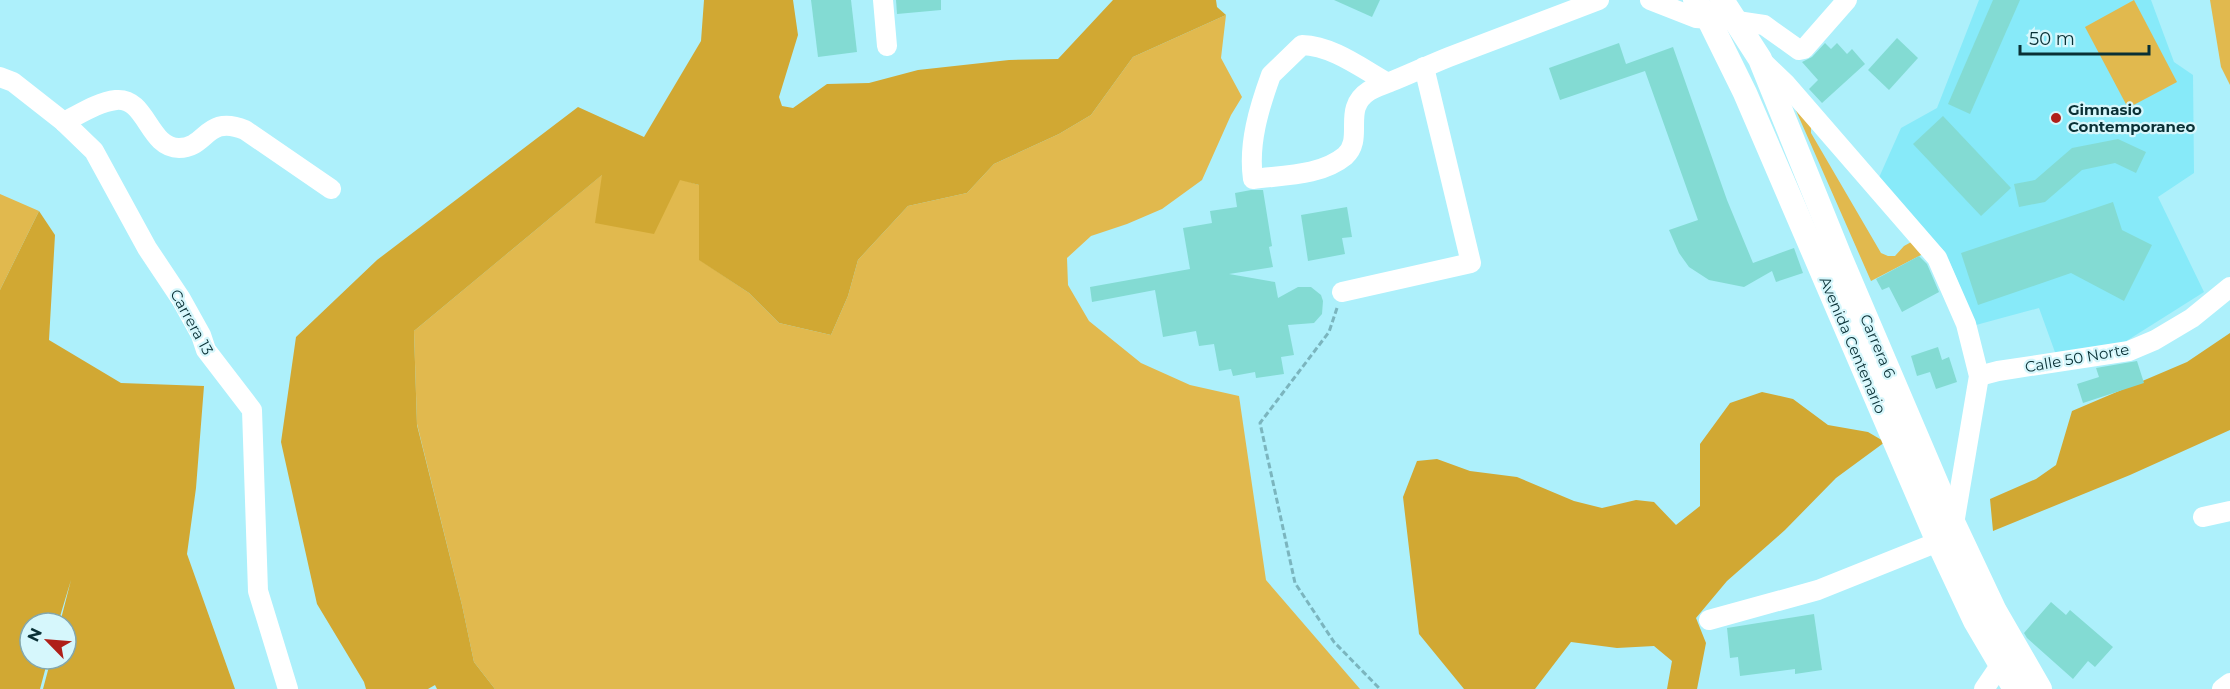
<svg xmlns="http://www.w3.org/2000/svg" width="2230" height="689" font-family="Montserrat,sans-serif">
<rect width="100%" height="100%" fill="#adf0fb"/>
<polygon fill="#87eaf9" points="1979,0 2151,0 2174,62 2193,75 2194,173 2158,197 2204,292 2120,345 2056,355 2039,308 1976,325 1946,253 1877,182 1901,128 1937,108"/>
<g fill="#e1b94e">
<polygon points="2134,0 2177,82 2128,108 2085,27"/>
<polygon points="2210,0 2230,0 2230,85 2221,67"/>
<polygon points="1226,15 1221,58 1242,97 1231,115 1202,180 1162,209 1127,224 1091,236 1067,258 1068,285 1089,321 1141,363 1190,385 1239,396 1266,580 1360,689 495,689 474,662 462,605 417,424 414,331 603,174 680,179 699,185 700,260 749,293 779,323 831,335 848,296 858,260 908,206 967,193 994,164 1059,134 1091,115 1133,57"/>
<polygon points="1794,106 1811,118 1811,133 1881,253 1888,256 1895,256 1904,246 1913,241 1923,254 1871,281"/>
<polygon points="0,194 39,211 0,290"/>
</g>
<g fill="#d1a833">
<polygon points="704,0 793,0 798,35 779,97 782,106 793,108 827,84 869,83 918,70 1009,60 1058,59 1113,0 1216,0 1217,7 1226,15 1133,57 1091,115 1059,134 994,164 967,193 908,206 858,260 848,296 831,335 779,323 749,293 699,260 699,185 680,180 654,234 595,223 602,175 414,331 417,425 462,605 474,662 495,689 437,689 435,685 428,689 366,689 364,682 317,604 281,442 296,337 377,260 578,107 644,137 701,41"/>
<polygon points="39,211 55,235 49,340 121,383 204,386 196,488 187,554 235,689 43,689 51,659 66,659 66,623 60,623 71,580 58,623 30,623 30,659 48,659 40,689 0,689 0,290"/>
<polygon points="2230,333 2230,430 2130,475 1993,531 1990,499 2036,479 2056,465 2072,411 2187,362"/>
<polygon points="1762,392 1793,399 1828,425 1868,432 1885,442 1836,478 1785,530 1727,581 1696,618 1706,643 1697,689 1667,689 1672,661 1654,646 1617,648 1571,642 1535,689 1464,689 1419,634 1403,497 1417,461 1437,459 1470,471 1517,477 1574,501 1602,508 1636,500 1654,502 1676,525 1700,506 1700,444 1730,403"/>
</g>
<g fill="#83dbd3">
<polygon points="811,0 851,0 857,52 818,57"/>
<polygon points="896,0 941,0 941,10 897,14"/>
<polygon points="1334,0 1380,0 1372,17"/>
<polygon points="1993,0 2020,0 1970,114 1948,104"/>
<polygon points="1897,38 1918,58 1889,90 1868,70"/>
<polygon points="1619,43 1626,64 1673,47 1727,200 1753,263 1794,248 1803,273 1776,282 1772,271 1744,287 1709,280 1689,267 1679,253 1669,230 1698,220 1645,71 1560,100 1549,68"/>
<polygon points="1825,43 1831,49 1837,43 1847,54 1852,49 1865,64 1822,103 1809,89 1818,80 1802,62 1812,57"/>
<polygon points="1943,116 2011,188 1981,216 1913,144"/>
<polygon points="2118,139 2146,152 2136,173 2115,163 2082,170 2045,202 2019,207 2014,184 2035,180 2072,148"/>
<polygon points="1251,190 1263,190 1272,246 1269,247 1273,267 1229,274 1275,282 1278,298 1298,287 1311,287 1321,295 1323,301 1322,314 1314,323 1288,325 1294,355 1281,357 1284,374 1256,378 1255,372 1233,376 1231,369 1219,371 1214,344 1199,346 1196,331 1163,337 1155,290 1092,302 1090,287 1190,269 1183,228 1212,223 1210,211 1237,207 1235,193"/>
<polygon points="2113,202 2122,230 2152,245 2124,301 2071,273 1978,305 1961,253"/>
<polygon points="1347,207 1352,237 1342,238 1345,254 1308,261 1301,215"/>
<polygon points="1919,256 1927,264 1939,292 1902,312 1889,287 1882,290 1876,279"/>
<polygon points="1938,347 1942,360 1949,357 1957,382 1936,389 1930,372 1917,376 1911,356"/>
<polygon points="2137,361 2144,383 2083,403 2077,384 2099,377 2096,368"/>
<polygon points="2051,602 2066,615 2070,610 2113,647 2095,667 2088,661 2073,679 2027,638 2024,633"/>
<polygon points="1814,614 1822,670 1795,674 1795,669 1740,676 1738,657 1730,658 1727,628"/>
</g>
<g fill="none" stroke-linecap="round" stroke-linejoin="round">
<polyline stroke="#7bb5be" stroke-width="3" stroke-dasharray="6 3" stroke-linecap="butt" points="1337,308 1329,332 1260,423 1295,583 1334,642 1380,689"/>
<g stroke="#fff" stroke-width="20">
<polyline points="883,0 887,46"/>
<polyline points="1650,0 1696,18 1737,21 1764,25 1799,50 1804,49 1847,0"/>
<polyline points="1762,61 1786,84 1937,258 1966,324 1979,376 1954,524"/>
<polyline points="0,77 13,82 64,122 94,151 147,248 181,299 201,335 206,350 252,410 258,591 288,689"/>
<path d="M 1388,83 C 1361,68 1333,46 1302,45 L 1271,75 C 1259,108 1248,144 1253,179 C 1283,175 1321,176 1345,156 C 1365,138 1341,109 1369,91 C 1375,87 1383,85 1390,82 C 1410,74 1429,65 1449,57 C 1499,38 1549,19 1599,0"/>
<path d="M 64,122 C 80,114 98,102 116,100 C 147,97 148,148 179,148 C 207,148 206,114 245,130 L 331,189"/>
<polyline points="1342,292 1471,263 1424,67"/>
<polyline points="1979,376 1998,371 2129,351 2155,340 2192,318 2230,287"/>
<polyline points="2203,517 2230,511"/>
<polyline points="1709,620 1818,590 1938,542"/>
<polyline points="1984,689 2001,664"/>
<polyline points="2222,689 2230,683"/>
</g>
<g stroke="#fff" stroke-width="24">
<polyline points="1695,0 1709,20 1745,93 1938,542 1975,621 2015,689"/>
<polyline points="1722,0 1760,59 1841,259 1954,524 1995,611 2040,689"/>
</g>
</g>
<circle fill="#af1f19" stroke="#d6f7fc" stroke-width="2" cx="2056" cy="118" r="6"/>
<g text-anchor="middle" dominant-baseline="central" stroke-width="4.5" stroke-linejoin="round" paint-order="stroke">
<g font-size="15" font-weight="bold" fill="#093035" stroke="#d6f7fc" text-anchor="start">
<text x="2068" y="109">Gimnasio<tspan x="2068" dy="17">Contemporaneo</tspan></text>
</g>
<g font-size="15" fill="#093035" stroke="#d6f7fc">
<text transform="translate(192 322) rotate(61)">Carrera 13</text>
<text transform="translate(1853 345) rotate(67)">Avenida Centenario</text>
<text transform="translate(1878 346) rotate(67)">Carrera 6</text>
<text transform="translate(2077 358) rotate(-10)">Calle 50 Norte</text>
</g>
</g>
<g transform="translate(48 641) rotate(295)"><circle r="28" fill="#d6f7fc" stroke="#84a7ac" stroke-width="1.5"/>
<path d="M0-4.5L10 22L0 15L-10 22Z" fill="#af1f19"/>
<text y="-9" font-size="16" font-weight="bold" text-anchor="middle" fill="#093035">N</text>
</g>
<path d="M2020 45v9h129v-9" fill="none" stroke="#093035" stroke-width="3"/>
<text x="2029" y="45" font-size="18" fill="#093035" stroke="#d6f7fc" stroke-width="4.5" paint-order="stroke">50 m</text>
</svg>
